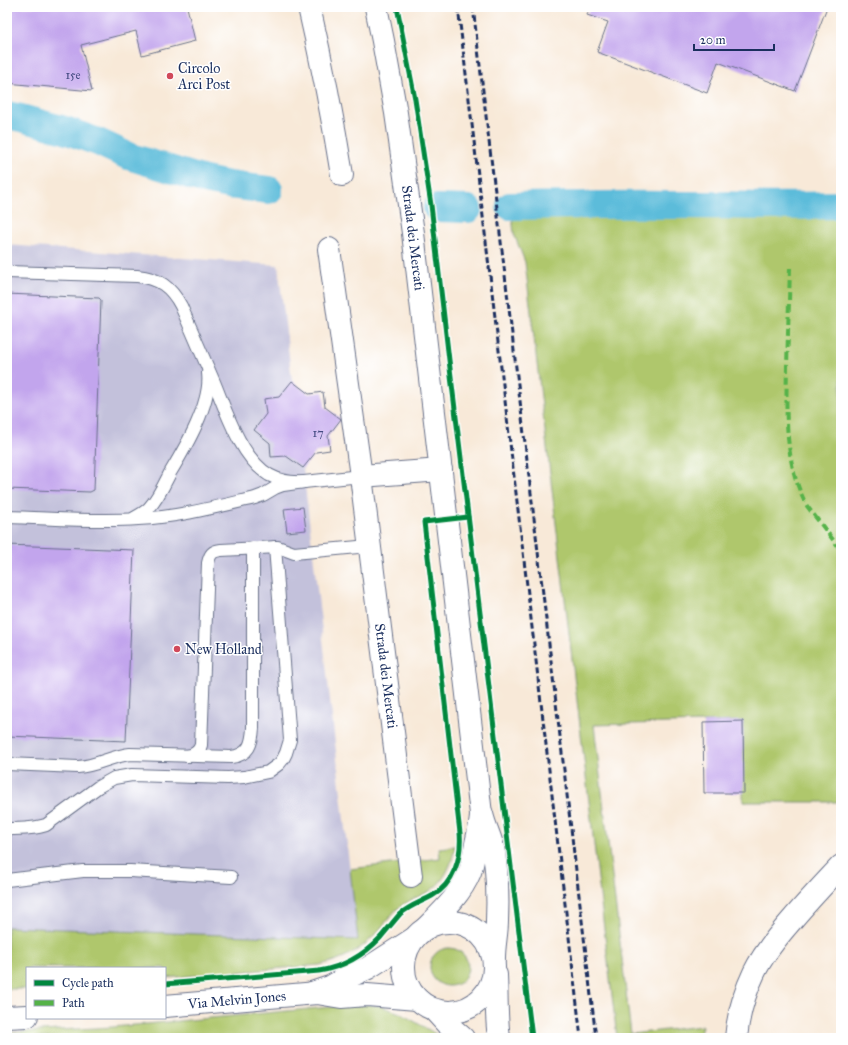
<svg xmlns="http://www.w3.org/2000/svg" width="848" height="1045" font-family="'IM FELL Great Primer',serif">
<rect width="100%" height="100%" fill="#fff"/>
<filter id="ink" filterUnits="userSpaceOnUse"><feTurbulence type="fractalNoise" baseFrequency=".025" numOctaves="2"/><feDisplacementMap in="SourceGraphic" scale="8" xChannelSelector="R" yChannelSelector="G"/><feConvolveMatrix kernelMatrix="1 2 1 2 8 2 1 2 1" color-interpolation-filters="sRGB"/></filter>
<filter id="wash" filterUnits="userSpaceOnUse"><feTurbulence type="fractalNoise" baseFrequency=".012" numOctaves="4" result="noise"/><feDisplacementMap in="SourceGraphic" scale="16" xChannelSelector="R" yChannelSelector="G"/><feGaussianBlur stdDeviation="0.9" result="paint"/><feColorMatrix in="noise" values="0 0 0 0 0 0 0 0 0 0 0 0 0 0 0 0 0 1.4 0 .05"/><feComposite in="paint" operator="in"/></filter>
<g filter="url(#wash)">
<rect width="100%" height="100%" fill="#f8e9d8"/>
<polygon fill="#c3c1db" points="7,245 278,265 292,381 309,394 323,392 325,407 341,419 328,436 330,450 316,452 303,468 358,940 7,927"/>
<g fill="#afc76c" stroke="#657b65">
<polygon points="768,212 841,214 841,802 743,802 743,721 594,725 631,1034 702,1026 699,1038 617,1038 525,262 514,234 512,216 560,216 614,213"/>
<path d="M 455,846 C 452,865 444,884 426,893 C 416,898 405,902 397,909 C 390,916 385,924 379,930 C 364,949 343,960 320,965 L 165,978 L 165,968 L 27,968 L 27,989 L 7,989 L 7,927 L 358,940 L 350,869 L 440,858 L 439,848 Z"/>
<circle cx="449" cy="967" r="19"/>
<polygon points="363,1004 381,1006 400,1013 443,1038 7,1038 7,1033 113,1027"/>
</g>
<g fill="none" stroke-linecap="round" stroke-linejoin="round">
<g stroke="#5bbcda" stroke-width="28">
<polyline points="7,115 21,118 65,130 98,142 128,156 205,180 229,185 269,190"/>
<path d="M 510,206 C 568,205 626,204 683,205 C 736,205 788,207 841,205"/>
<polyline points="437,208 468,209"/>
</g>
</g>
<g id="blocks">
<g fill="#c2a5ed">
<polygon points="7,7 187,7 195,41 142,55 136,31 81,45 92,91 7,83"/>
<polygon points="590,7 827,7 795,91 718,62 707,93 597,52 608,22 587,15"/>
<polygon points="7,294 99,298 101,300 94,490 90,492 7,489"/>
<polygon points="292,381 309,394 323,392 325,407 341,419 328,436 330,450 316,452 303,468 286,456 271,457 270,443 254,430 266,414 264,399 279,397"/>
<polygon points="303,507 306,530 287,532 284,509"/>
<polygon points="7,545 134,550 126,741 7,736"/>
<polygon points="743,721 744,793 704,793 703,722"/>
</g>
</g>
</g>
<g filter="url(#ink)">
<use href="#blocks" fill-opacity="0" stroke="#687089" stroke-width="1"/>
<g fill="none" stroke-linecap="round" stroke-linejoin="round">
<g stroke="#687089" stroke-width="14">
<g id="service">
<path d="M 7,272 L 137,276 C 159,278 171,287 181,306 C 192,331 203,357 214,382 C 226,411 241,458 269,475 C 280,481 292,483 304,482"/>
<path d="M 7,517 C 50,518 95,522 138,519 C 178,517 216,507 255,498 L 263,495 L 275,488 L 283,485 L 304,482 L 361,476"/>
<path d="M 134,518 C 140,515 144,513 149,508 C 158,498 164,485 170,473 C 185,448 212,403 208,373"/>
<path d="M 187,756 C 194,755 199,752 201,745 L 208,563 C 210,554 212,551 221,550 L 278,547 L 294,553 L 369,546"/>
<path d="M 7,764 L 78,767 C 97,766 111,756 130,754 L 231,757 C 249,755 252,744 253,728 L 253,548"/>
<path d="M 7,829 C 20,829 34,829 46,825 L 98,787 L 114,778 L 132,775 L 228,778 L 244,777 L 268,772 L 279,764 L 283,759 L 286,753 L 290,740 L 275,547"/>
<polyline points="7,880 83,871 130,871 231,877"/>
</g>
</g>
<g stroke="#687089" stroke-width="24">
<g id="minor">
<path d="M 309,7 C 322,63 333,119 342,175"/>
<polyline points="329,249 361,476 441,470"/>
<polyline points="361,476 411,876"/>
<polyline points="312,993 330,987 342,980 368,968 413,939"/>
<polyline points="165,1006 317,993 341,997 367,995 417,999"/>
<polyline points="7,1017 27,1016"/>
<path d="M 736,1038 C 738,1015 744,994 754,973 C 763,954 777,937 791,921 C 807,902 824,884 841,866"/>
</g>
</g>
<g stroke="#687089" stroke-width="24">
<g id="tertiary">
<path d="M 376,7 L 383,41 L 396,113 L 413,233 L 481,814 C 481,824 478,834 476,844 C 474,854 473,863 470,872 C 461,894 443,911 426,928"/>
<path d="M 482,814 C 485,828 492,839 494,853 C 497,873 498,900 497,921 C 497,933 494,945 494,958"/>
<circle cx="449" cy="967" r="45"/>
<path d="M 496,975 C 497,996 496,1017 499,1038"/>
<polyline points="435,1011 447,1024 463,1038"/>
</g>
</g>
<polyline stroke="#687089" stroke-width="2.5" stroke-dasharray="1 3" stroke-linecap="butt" points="521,951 532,1038"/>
<use href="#service" stroke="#fff" stroke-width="12"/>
<use href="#minor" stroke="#fff" stroke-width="22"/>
<use href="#tertiary" stroke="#fff" stroke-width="22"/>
<g stroke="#1b2f5e" stroke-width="3" stroke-dasharray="6 3" stroke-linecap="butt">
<polyline points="458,7 581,1038"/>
<polyline points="473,7 596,1038"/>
</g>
<path stroke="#55b248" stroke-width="4" stroke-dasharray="8 4" stroke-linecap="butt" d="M 790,268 C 789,301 788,333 787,366 C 786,412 784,464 807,506 L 841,550"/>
<g stroke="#fff" stroke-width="8">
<g id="cycleway">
<polyline points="397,7 415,99 431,205 449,360 532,1038"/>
<path d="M 165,984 L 319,971 C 343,967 364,955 380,938 C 387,930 393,922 400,914 C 409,906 421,902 432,896 C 454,884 462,857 460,833 L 424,522 L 468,517"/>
</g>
</g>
<use href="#cycleway" stroke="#00873e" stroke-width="5"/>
</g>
</g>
<g fill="#d1495b" stroke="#fff" stroke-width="1.5">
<circle cx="170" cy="76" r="4"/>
<circle cx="177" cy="649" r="4"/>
</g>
<g text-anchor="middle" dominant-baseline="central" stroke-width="3" stroke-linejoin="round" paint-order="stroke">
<g font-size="12" fill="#454c82">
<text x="73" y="75">15e</text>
<text x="318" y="433">17</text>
</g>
<g font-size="14" fill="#1b2f5e" stroke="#fff" text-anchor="start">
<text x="178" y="68">Circolo<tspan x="178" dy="16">Arci Post</tspan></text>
<text x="185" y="649">New Holland</text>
</g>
<g font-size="14" fill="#1b2f5e" stroke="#fff">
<text transform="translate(413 238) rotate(83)">Strada dei Mercati</text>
<text transform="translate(386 676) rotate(83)">Strada dei Mercati</text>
<text transform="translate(237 1000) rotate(-5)">Via Melvin Jones</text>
</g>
</g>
<rect width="848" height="1045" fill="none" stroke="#fff" stroke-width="24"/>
<rect x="26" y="967" width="140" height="52" fill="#ffffff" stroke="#a4acbf"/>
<rect x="34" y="980" width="20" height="6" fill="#00873e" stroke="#a4acbf"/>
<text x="62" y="987" font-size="12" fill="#1b2f5e">Cycle path</text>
<rect x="34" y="1000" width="20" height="6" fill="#55b248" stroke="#a4acbf"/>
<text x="62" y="1007" font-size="12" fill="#1b2f5e">Path</text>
<path d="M694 44v6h80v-6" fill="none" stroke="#1b2f5e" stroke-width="2"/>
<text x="700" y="44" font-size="12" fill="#1b2f5e" stroke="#ffffff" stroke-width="3" paint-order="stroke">20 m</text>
</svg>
